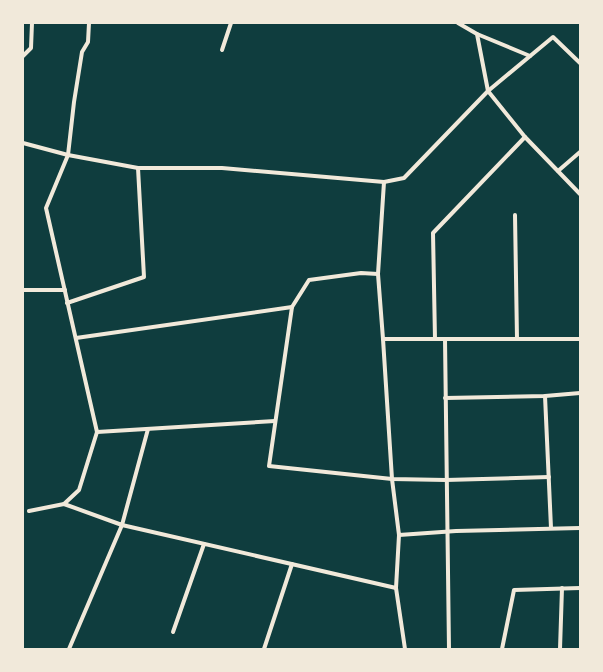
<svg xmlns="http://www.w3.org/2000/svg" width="603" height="672" font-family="Roboto,sans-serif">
<rect width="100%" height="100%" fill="#0f3d3e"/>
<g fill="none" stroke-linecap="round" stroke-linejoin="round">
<g stroke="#f1e9da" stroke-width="4">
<polyline points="89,23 88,42 82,52 74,102 68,155 46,208 97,432 275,421"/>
<polyline points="458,23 477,34 488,91 525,137 580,194"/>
<polyline points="477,34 530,56"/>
<polyline points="222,50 231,23"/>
<polyline points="23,56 31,48 32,23"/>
<polyline points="23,143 68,155 138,168 222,168 384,182 404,178 488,91 553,37 580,63"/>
<polyline points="558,171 580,152"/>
<polyline points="384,182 378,274 383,339 392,479 399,535 456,531 580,528"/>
<polyline points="515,215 517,339"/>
<polyline points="378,274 361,273 309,280 292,307 269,466 392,479 446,480 549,477"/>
<polyline points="23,290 65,290"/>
<polyline points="67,303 144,277 138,168"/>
<polyline points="76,338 292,307"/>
<polyline points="383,339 580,339"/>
<polyline points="435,339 433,233 525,137"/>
<polyline points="445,339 449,649"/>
<polyline points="545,396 551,528"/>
<polyline points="445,398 545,396 580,393"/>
<polyline points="64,504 122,525 148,429"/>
<polyline points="29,511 64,504 79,490 97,432"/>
<polyline points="399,535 396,588 405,649"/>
<polyline points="173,632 204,544"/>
<polyline points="69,649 122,525 396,588"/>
<polyline points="264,649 292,564"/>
<polyline points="502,649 514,590 580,588"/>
<polyline points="560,649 562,588"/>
</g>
</g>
<rect width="603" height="672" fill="none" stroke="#f1e9da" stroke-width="48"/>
</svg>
